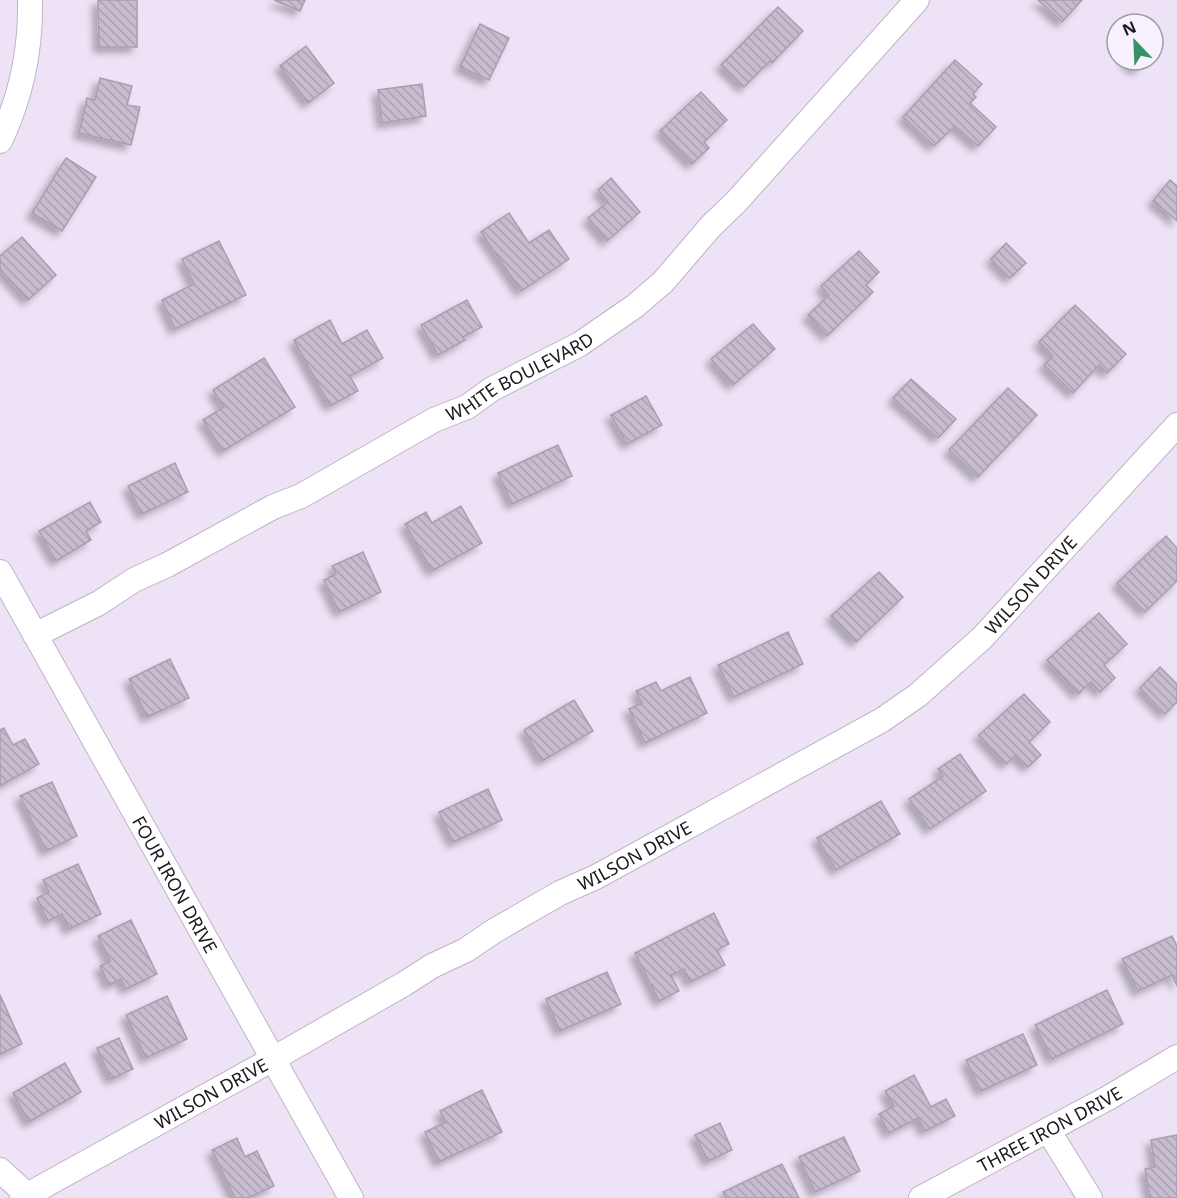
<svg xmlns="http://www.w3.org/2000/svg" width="1177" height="1198" font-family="'Noto Sans',sans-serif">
<defs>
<pattern id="building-back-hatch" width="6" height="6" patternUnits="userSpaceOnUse" patternTransform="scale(1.5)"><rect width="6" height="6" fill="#c7bccf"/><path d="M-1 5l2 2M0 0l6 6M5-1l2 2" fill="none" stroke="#aaa1b1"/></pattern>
<filter id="shadow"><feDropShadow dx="-5.5" dy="5.5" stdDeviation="3" flood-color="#0004"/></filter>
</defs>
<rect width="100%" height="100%" fill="#ede2f6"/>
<g fill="url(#building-back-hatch)" stroke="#a99eb1" stroke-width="1.5" filter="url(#shadow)">
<polygon points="98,0 137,0 137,47 99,47"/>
<polygon points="274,0 305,0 300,11"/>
<polygon points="1038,0 1082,0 1062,22"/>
<polygon points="778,7 803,31 772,63 770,61 744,87 721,65"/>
<polygon points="480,24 509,38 489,80 460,67"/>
<polygon points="306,46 334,83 308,103 280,66"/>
<polygon points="955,60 982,84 973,94 976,97 970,103 996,127 978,146 955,126 934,146 903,117"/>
<polygon points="1125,60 1145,60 1137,70"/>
<polygon points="100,78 132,86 127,105 140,107 131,145 79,133 87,98 95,100"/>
<polygon points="422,84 426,116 382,123 378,90"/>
<polygon points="701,92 727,120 704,142 709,148 692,164 660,131"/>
<polygon points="66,158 96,177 62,231 32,213"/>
<polygon points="611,178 640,212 607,241 588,218 608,202 598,190"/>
<polygon points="1170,180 1177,186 1177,221 1153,201"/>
<polygon points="509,213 529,243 549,230 569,259 521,291 481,232"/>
<polygon points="22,237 56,275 28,300 0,269 0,256"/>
<polygon points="219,241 246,295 175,329 162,300 194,284 182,259"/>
<polygon points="1006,243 1026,263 1010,278 991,259"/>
<polygon points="859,251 879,272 866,285 873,292 827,336 808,315 829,295 821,286"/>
<polygon points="467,300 482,327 463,337 465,340 438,355 421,325"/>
<polygon points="1075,305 1126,354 1107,373 1099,365 1073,393 1044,365 1053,356 1039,342"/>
<polygon points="330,320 342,344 367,330 383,358 350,376 358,391 330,406 294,340"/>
<polygon points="753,324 775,349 733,385 711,359"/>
<polygon points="264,358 295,407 223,451 203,420 224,407 213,390"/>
<polygon points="911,379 956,419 938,438 893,398"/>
<polygon points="1008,388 1037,415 978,477 949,450"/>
<polygon points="646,396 662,425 627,444 611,415"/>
<polygon points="558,445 572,476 512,504 498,473"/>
<polygon points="175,463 188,492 142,514 128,486"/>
<polygon points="90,502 101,522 86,531 91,540 56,561 39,531"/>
<polygon points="461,506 482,543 432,571 405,524 426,512 432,523"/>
<polygon points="1166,536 1177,548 1177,581 1145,612 1117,583"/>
<polygon points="363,552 381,592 339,612 324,580 336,574 332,566"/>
<polygon points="879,572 903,597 856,642 831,616"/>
<polygon points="1099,613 1127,644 1104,665 1115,678 1100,692 1091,682 1078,694 1047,660"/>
<polygon points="788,632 803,664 734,697 718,665"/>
<polygon points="170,659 189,698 147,717 129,679"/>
<polygon points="1160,667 1177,684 1177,702 1165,714 1140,688"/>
<polygon points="690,677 707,713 645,743 629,709 642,703 636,691 656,682 661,691"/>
<polygon points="1024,694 1050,722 1029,742 1041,755 1028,767 1016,755 1006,764 979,735"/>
<polygon points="574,700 593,731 542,761 524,730"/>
<polygon points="4,728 13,745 25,739 39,764 0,786 0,730"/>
<polygon points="960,754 986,791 930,829 909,799 943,776 938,769"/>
<polygon points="52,782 77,836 46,851 20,796"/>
<polygon points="488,789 502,820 453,842 439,812"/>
<polygon points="881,801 900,834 836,870 817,838"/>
<polygon points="78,864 101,914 69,929 62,914 48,921 37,898 49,892 43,880"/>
<polygon points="714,913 729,944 717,950 725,965 690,982 684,969 671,975 679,991 659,1001 635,953"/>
<polygon points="131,920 157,974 126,989 121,979 109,985 100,966 110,961 98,936"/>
<polygon points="1172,936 1177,946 1177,986 1172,975 1138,991 1122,959"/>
<polygon points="607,972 621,1004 560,1031 546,999"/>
<polygon points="1107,990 1123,1024 1052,1059 1035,1025"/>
<polygon points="0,995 22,1044 0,1054"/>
<polygon points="167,996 187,1039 146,1058 126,1015"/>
<polygon points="1023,1034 1037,1065 981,1091 966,1060"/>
<polygon points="119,1038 133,1069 111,1079 97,1048"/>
<polygon points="65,1063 81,1092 29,1122 13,1093"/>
<polygon points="914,1075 931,1107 946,1099 955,1116 925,1131 918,1118 889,1133 879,1114 894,1106 885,1091"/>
<polygon points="482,1090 502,1132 439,1162 425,1132 446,1122 440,1111"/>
<polygon points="720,1123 732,1150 708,1161 695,1135"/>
<polygon points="1177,1135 1177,1198 1150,1198 1145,1169 1155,1167 1151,1140"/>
<polygon points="844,1137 860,1171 815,1192 799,1157"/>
<polygon points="237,1138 245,1157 257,1151 274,1186 248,1198 235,1198 212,1150"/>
<polygon points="782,1164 799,1198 726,1198 723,1192"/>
</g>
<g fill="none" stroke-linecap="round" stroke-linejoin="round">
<g stroke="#beb4c7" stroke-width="26">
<g id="minor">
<path d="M 0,141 C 21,97 31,49 30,0"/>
<path id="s1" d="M 0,572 L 351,1198"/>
<path id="s2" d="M 35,635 L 99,603 L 134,580 L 167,565 L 273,507 L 301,496 L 434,420 L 467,407 L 492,389 L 580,344 L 635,306 L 663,282 L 711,226 L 736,202 L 917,0"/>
<polyline points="1048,1130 1090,1198"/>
<polyline points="0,1170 27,1195"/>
<path id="s3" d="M 22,1198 L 273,1059 L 404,984 L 432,966 L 466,950 L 494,931 L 560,893 L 596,877 L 882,720 L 918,695 L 982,638 L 1177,425"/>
<path id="s4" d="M 921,1198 L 1108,1098 L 1177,1057"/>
</g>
</g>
<use href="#minor" stroke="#fff" stroke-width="24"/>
</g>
<g text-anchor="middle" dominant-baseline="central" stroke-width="6" stroke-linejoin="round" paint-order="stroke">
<g font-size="18" fill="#1c181f" stroke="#f8f2fe">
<text stroke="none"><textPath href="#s2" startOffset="550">WHITE BOULEVARD</textPath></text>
<text stroke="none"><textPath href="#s3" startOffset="1186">WILSON DRIVE</textPath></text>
<text stroke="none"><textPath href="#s3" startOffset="702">WILSON DRIVE</textPath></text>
<text stroke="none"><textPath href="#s1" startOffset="358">FOUR IRON DRIVE</textPath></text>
<text stroke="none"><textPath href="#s3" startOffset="216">WILSON DRIVE</textPath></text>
<text stroke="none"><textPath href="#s4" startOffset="146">THREE IRON DRIVE</textPath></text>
</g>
</g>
<g transform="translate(1135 42) rotate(337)"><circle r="28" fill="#f8f2fe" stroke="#a09ba5" stroke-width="1.5"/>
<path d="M0-4.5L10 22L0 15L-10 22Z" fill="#369167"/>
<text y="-9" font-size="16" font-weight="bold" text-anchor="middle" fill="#1c181f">N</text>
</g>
</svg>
